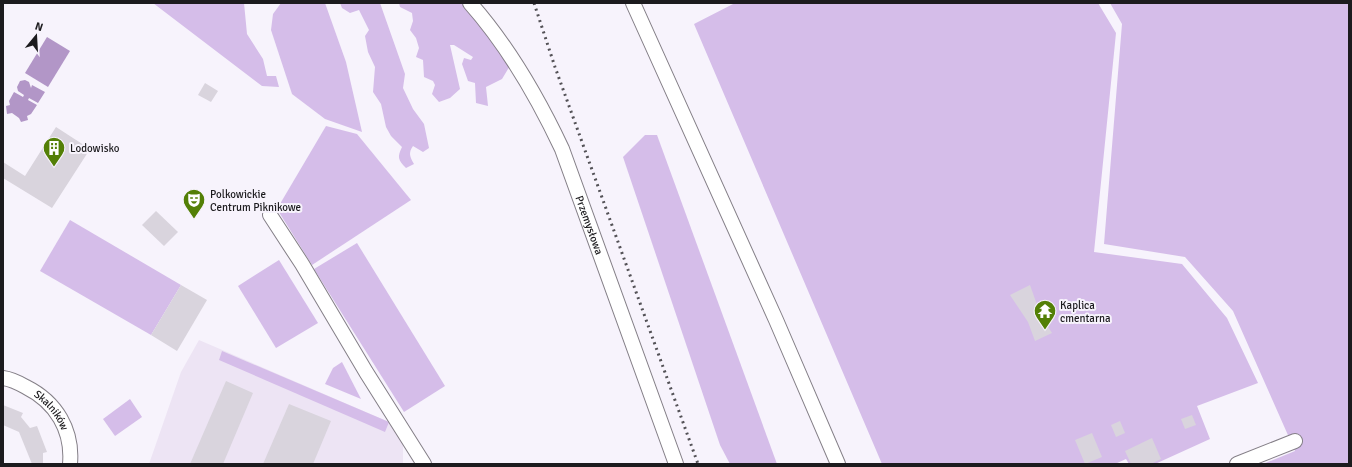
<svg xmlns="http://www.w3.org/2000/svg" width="1352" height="467" font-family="Signika,sans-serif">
<rect width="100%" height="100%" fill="#f7f3fc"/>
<polygon fill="#ede4f4" points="199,340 389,422 403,440 403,464 149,464 181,372"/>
<g fill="#d5bde9">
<polygon points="153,3 244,3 247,34 263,59 267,76 276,76 279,87 262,86"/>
<polygon points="281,3 325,3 346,62 362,132 325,119 292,94 271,30 273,14"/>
<path d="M 340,3 L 380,3 L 405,74 L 403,88 L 413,109 L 424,124 L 429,148 L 423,152 L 413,146 C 408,153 410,157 414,164 L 406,168 C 398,160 397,157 402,147 L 391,136 L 386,127 L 381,104 L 373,92 L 375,67 L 368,52 L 365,36 L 369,30 L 359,10 L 350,13 L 342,8 Z"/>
<polygon points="399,3 462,3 511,64 502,79 486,87 488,106 476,103 475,83 468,81 462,64 464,58 471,60 473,57 454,45 450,45 460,89 450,98 439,102 432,94 435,85 433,81 424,77 423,60 416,57 419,48 416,38 410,30 413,21 412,13 400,7"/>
<polygon points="735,3 1098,3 1116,33 1094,252 1182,264 1227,318 1258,383 1197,406 1210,439 1155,464 1129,464 1126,459 1115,464 882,464 694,24"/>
<polygon points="1110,3 1349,3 1349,464 1263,464 1295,451 1233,311 1185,257 1104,244 1122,24"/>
<polygon points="326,126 357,134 411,200 312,265 277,209"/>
<polygon points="645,135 657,135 777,464 730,464 720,445 623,157"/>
<polygon points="70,220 181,285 151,335 40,271"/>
<polygon points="357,243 445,386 404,412 314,269"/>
<polygon points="279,260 318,323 276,348 238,286"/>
<polygon points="222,351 389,422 385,432 219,360"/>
<polygon points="342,362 361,399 325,384 333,368"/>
<polygon points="130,399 142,417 115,436 103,419"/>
</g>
<g fill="#b296c7">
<polygon points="47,37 70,51 48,87 25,73"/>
<polygon points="25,80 29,82 31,88 32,85 45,92 38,103 29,98 28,100 37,105 31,114 27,116 28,120 21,122 19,118 12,113 7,114 6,106 10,105 9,101 14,92 23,97 24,95 18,91 17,87 20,81"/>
</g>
<g fill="#d9d4dd">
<polygon points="205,83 218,91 211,102 198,95"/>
<polygon points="56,127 90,149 52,208 3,178 3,162 25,176"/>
<polygon points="156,211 178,232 164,246 142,225"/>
<polygon points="181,285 207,300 177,351 151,335"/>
<polygon points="1030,285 1041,316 1052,333 1035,341 1028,322 1010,295"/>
<polygon points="226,381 253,393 223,464 190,464"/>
<polygon points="289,404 331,421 313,464 263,464"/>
<polygon points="3,405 23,413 21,417 30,428 37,426 47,452 43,453 43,464 32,464 19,432 3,425"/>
<polygon points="1192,415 1196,425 1185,429 1181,419"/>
<polygon points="1120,421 1125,433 1116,437 1111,425"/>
<polygon points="1092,433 1102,457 1085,464 1075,440"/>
<polygon points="1152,438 1161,459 1151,464 1131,464 1125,451"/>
</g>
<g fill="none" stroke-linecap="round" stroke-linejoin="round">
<g stroke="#847f87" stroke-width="16">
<g id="minor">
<path id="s1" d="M 470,3 C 509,47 537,96 562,149 L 676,464"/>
<polyline points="633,3 776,320 838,464"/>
<polyline points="270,215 302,264 366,372 424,464"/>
<path id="s2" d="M 3,378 C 11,379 19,383 26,387 C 56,402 73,430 70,464"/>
<polyline points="1237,464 1295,441"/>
</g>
</g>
<use href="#minor" stroke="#fff" stroke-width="14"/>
<polyline stroke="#535156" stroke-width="3" stroke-dasharray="2 4" stroke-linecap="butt" points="534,3 555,67 698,464"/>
</g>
<defs>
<g id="building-pin" transform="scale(1.15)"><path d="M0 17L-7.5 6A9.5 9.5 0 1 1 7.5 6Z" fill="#537f06" stroke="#f7f3fc"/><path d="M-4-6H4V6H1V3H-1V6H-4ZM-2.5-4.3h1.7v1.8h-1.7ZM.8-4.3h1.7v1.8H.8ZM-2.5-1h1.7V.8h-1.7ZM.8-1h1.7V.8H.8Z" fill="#fff"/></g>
<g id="theatre-pin" transform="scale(1.15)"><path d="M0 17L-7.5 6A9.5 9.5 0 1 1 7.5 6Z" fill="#537f06" stroke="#f7f3fc"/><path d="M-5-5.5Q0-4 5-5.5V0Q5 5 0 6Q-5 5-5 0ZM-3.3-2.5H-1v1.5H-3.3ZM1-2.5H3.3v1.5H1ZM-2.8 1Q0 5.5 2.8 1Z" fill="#fff"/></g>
<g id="temple-pin" transform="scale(1.15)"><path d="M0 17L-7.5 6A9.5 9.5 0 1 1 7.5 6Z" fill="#537f06" stroke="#f7f3fc"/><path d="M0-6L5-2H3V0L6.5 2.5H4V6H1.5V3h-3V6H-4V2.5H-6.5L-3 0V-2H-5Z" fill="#fff"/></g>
</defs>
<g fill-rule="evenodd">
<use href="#building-pin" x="54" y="148"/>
<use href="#theatre-pin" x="194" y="200"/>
<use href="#temple-pin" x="1045" y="311"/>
</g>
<g text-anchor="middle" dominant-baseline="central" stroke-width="4" stroke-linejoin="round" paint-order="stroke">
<g font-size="11" fill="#1c1b1e" stroke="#f7f3fc" text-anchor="start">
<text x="70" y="148">Lodowisko</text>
<text x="210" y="194">Polkowickie<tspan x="210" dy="13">Centrum Piknikowe</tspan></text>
<text x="1060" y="305">Kaplica<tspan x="1060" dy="13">cmentarna</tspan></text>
</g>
<g font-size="11" fill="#1c1b1e" stroke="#f7f3fc">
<text stroke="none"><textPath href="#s1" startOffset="254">Przemysłowa</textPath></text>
<text stroke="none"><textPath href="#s2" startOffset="60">Skalników</textPath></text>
</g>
</g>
<rect width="1352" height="467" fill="none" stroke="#1c1b1e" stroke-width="8"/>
<g transform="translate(36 36) rotate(18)" stroke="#f7f3fc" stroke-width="3" paint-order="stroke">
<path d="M0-3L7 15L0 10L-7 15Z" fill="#1c1b1e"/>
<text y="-6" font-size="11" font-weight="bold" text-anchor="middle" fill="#1c1b1e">N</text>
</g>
</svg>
